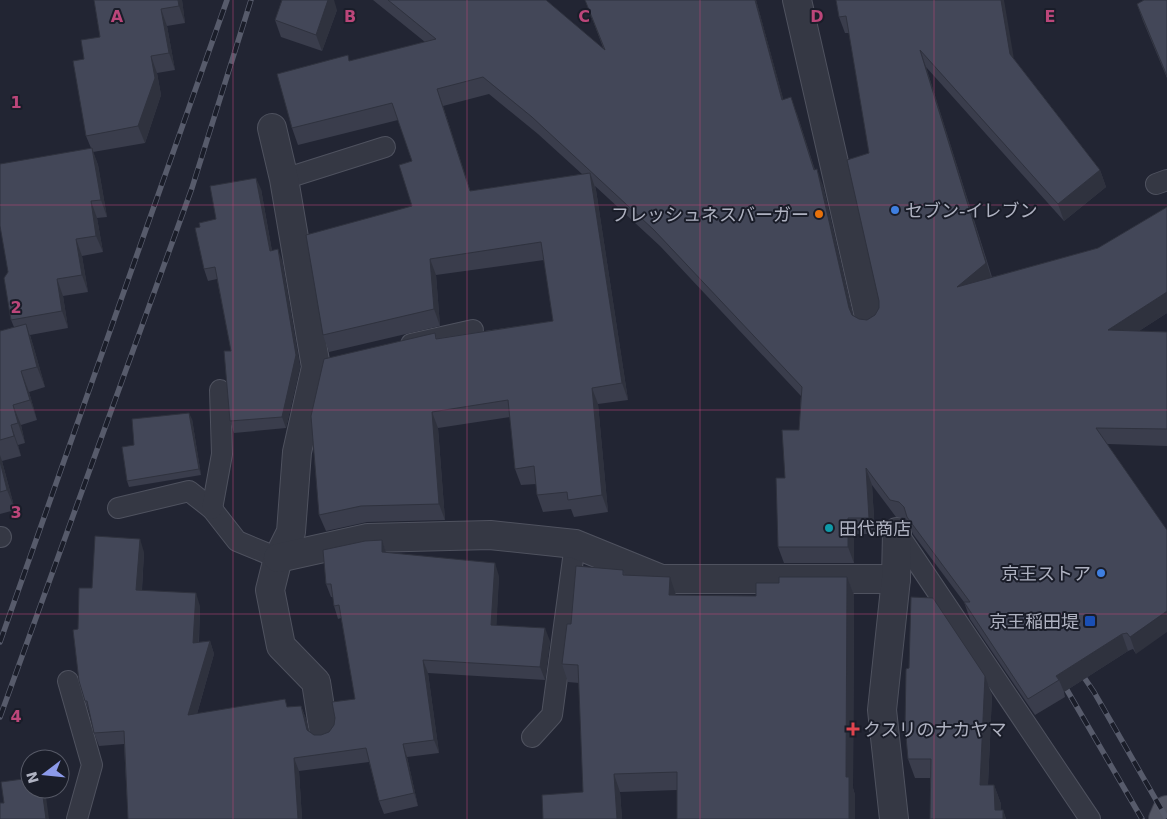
<svg xmlns="http://www.w3.org/2000/svg" width="1167" height="819" font-family="'DejaVu Sans','Noto Sans JP',sans-serif">
<rect width="100%" height="100%" fill="#222533"/>
<g fill="none" stroke-linecap="round" stroke-linejoin="round">
<g stroke="#4f525f" stroke-width="22">
<g id="service">
<polyline points="284,179 385,147"/>
<polyline points="1156,184 1167,180"/>
<polyline points="411,344 473,330"/>
<polyline points="118,508 189,491 212,509 237,541 278,558"/>
<polyline points="212,509 222,454 220,390"/>
<polyline points="897,532 1090,819"/>
<polyline points="0,537 1,537"/>
<polyline points="68,681 92,765 77,819"/>
<polyline points="532,737 552,715 575,544"/>
</g>
</g>
<g stroke="#4f525f" stroke-width="30">
<g id="minor">
<polyline points="797,0 870,321"/>
<polyline points="272,128 284,179 316,367 297,452 291,532 278,558 270,590 281,646 316,682 324,733"/>
<polyline points="278,558 368,538 490,535 575,544 661,579 896,579"/>
<polyline points="894,819 882,710 896,579 897,532"/>
</g>
</g>
<g stroke="#3e414e" stroke-width="30">
<polyline id="primary" points="1163,819 1167,810"/>
</g>
<use href="#service" stroke="#353844" stroke-width="20"/>
<use href="#minor" stroke="#353844" stroke-width="28"/>
<use href="#primary" stroke="#535664" stroke-width="28"/>
<g stroke="#575b6b" stroke-width="5.5">
<g id="rail">
<polyline points="0,642 227,0"/>
<polyline points="1077,667 1094,692 1167,819"/>
<polyline points="1060,678 1142,819"/>
<polyline points="0,717 192,188 251,0"/>
</g>
</g>
<use href="#rail" stroke="#1a1d29" stroke-width="4" stroke-dasharray="11" stroke-linecap="butt"/>
</g>
<g fill="#3a3d4c" fill-rule="evenodd">
<polygon points="94,0 182,0 185,23 167,26 175,70 157,73 161,95 145,143 93,152 98,165 107,217 97,218 103,252 82,256 88,292 63,296 68,328 30,335 33,345 45,387 29,392 37,420 21,425 25,443 18,445 21,456 2,461 15,510 0,514 0,331 14,327 11,320 91,148 86,136 84,59 100,37"/>
<path d="M 373,0 L 546,0 L 604,50 L 585,0 L 756,0 L 783,99 L 797,114 L 815,170 L 823,186 L 853,315 L 859,319 L 867,320 L 875,315 L 879,308 L 879,301 L 869,153 L 849,33 L 845,33 L 839,17 L 836,0 L 1014,59 L 1100,170 L 1106,187 L 1064,221 L 926,67 L 992,277 L 1098,248 L 1167,207 L 1167,313 L 1139,331 L 1167,332 L 1167,446 L 1108,444 L 1136,654 L 1133,649 L 1128,651 L 1064,692 L 1065,697 L 1035,715 L 970,619 L 964,602 L 913,534 L 908,522 L 905,518 L 896,517 L 872,485 L 875,534 L 854,534 L 854,563 L 784,563 L 778,547 L 785,478 L 799,430 L 801,396 L 660,246 L 595,186 L 596,190 L 628,400 L 598,404 L 608,512 L 574,517 L 571,509 L 543,512 L 537,495 L 536,484 L 521,485 L 515,469 L 510,417 L 438,428 L 445,520 L 367,522 L 326,531 L 319,515 L 435,333 L 437,338 L 553,321 L 544,260 L 436,275 L 440,326 L 329,352 L 323,335 L 412,206 L 412,161 L 398,120 L 298,145 L 292,128 L 350,61 L 425,42 ZM 489,94 L 538,134 L 582,174 L 470,191 L 443,106 Z"/>
<polygon points="1167,0 1167,78 1143,21 1137,4"/>
<polygon points="337,10 322,51 281,37 275,20"/>
<polygon points="261,189 272,251 282,260 300,367 286,428 234,433 230,421 231,351 217,279 208,281 204,269 200,227 216,219"/>
<polygon points="192,419 201,475 129,487 127,481 134,445"/>
<polygon points="382,540 386,553 499,576 496,625 550,641 545,680 428,673 439,753 407,757 418,806 384,814 379,801 369,762 299,771 302,819 128,819 124,744 99,746 94,733 90,714 85,701 78,629 92,588 144,552 142,590 200,606 199,642 210,641 214,654 197,714 301,706 306,719 309,731 314,735 321,735 329,732 355,699 341,618 338,619 334,606 333,597 331,597 326,584"/>
<polygon points="623,570 625,575 676,595 756,596 779,583 847,577 854,595 853,788 855,795 677,790 620,792 622,819 543,819 583,792 579,683 568,682 562,664 571,624"/>
<polygon points="992,695 988,785 994,785 1001,804 1001,810 1003,810 1006,819 930,819 930,778 915,778 908,759"/>
</g>
<g fill="#2f323e">
<polygon points="178,0 182,0 185,23 179,6"/>
<polygon points="328,0 334,0 337,10 322,51 316,35"/>
<polygon points="755,0 756,0 788,116 782,100"/>
<polygon points="1001,0 1004,0 1016,71 1010,54"/>
<polygon points="161,9 167,26 175,70 169,53"/>
<polygon points="920,50 926,67 992,280 957,287"/>
<polygon points="151,56 157,73 161,95 145,143 138,126"/>
<polygon points="437,89 443,106 476,208 470,191"/>
<polygon points="791,97 797,114 820,187 814,170"/>
<polygon points="92,148 98,165 107,217 101,200"/>
<polygon points="817,169 823,186 855,325 849,308"/>
<polygon points="1100,170 1106,187 1064,221 1058,204"/>
<polygon points="590,173 596,190 628,400 622,383"/>
<polygon points="256,178 261,189 274,263 270,251"/>
<polygon points="91,201 97,218 103,252 96,236"/>
<polygon points="76,239 82,256 88,292 82,275"/>
<polygon points="278,249 282,260 300,367 286,428 282,417"/>
<polygon points="430,259 436,275 440,326 434,309"/>
<polygon points="57,279 63,296 68,328 62,311"/>
<polygon points="1167,292 1167,313 1114,347 1108,330"/>
<polygon points="26,324 33,345 45,387 37,367"/>
<polygon points="21,371 29,392 37,420 30,400"/>
<polygon points="592,388 598,404 608,512 602,495"/>
<polygon points="13,405 21,425 25,443 18,423"/>
<polygon points="432,412 438,428 445,520 439,504"/>
<polygon points="189,413 192,419 201,475 199,469"/>
<polygon points="11,425 18,445 21,456 14,436"/>
<polygon points="0,455 2,461 15,510 7,490 0,461"/>
<polygon points="866,468 872,485 875,534 869,518"/>
<polygon points="848,518 854,534 854,563 848,547"/>
<polygon points="140,539 144,552 141,603 136,590"/>
<polygon points="382,540 386,553 382,552"/>
<polygon points="495,563 499,576 496,638 491,625"/>
<polygon points="670,577 676,595 676,613 669,595"/>
<polygon points="847,577 854,595 853,788 855,795 855,819 849,819 846,777"/>
<polygon points="196,593 200,606 198,656 193,643"/>
<polygon points="1167,611 1167,632 1136,654 1130,637"/>
<polygon points="545,628 550,641 545,680 540,667"/>
<polygon points="1122,634 1128,651 1064,692 1059,680 1056,676"/>
<polygon points="210,641 214,654 193,728 188,715"/>
<polygon points="423,660 428,673 439,753 434,740"/>
<polygon points="985,676 992,695 987,804 980,785"/>
<polygon points="301,706 306,719 312,743 307,730"/>
<polygon points="403,744 407,757 418,806 414,793"/>
<polygon points="294,758 299,771 302,819 298,819"/>
<polygon points="614,774 620,792 622,819 617,819"/>
<polygon points="994,785 1001,804 1001,819 995,810"/>
<polygon points="42,789 45,789 49,819 46,819"/>
<polygon points="1003,810 1006,819 1003,819"/>
</g>
<g fill="#434758" stroke="#2f323e">
<polygon points="94,0 178,0 179,6 161,9 169,53 151,56 155,78 138,126 86,136 73,61 84,59 81,40 100,37"/>
<polygon points="282,0 328,0 316,35 275,20"/>
<polygon points="388,0 546,0 605,50 585,0 755,0 782,100 791,97 814,170 817,169 849,308 852,315 859,319 867,320 875,315 879,308 879,301 847,160 869,153 846,16 839,17 836,0 1001,0 1010,54 1100,170 1058,204 920,50 986,263 957,287 1098,248 1167,207 1167,292 1108,330 1167,332 1167,429 1096,428 1167,530 1167,611 1130,637 1127,633 1122,634 1056,676 1059,680 1028,699 964,602 970,602 907,517 904,507 899,502 890,500 866,468 869,518 848,518 848,547 778,547 776,478 785,478 782,430 799,430 802,387 654,230 532,117 483,77 437,89 470,191 590,173 622,383 592,388 602,495 568,500 567,492 537,495 534,466 515,469 508,400 432,412 439,504 361,506 319,515 311,416 324,359 435,333 436,339 553,321 541,242 430,259 434,309 323,335 306,235 412,206 399,165 412,161 392,103 292,128 277,74 348,55 349,61 436,39"/>
<polygon points="1144,0 1167,0 1167,76 1137,4"/>
<polygon points="92,148 101,200 91,201 96,236 76,239 82,275 57,279 62,311 11,320 4,278 8,272 0,226 0,164"/>
<polygon points="256,178 270,251 278,249 296,355 282,417 230,421 224,351 231,351 215,267 204,269 195,228 200,227 199,223 216,219 210,186"/>
<polygon points="26,324 37,367 21,371 30,400 13,405 18,423 11,425 14,436 0,440 0,331"/>
<polygon points="189,413 199,469 127,481 122,447 134,445 132,419"/>
<polygon points="0,461 7,490 0,492"/>
<polygon points="95,536 140,539 136,590 196,593 193,643 210,641 188,715 285,699 287,707 301,706 307,730 314,735 321,735 329,732 334,725 335,718 332,702 355,699 339,605 334,606 331,584 326,584 323,550 365,541 382,540 382,552 495,563 491,625 545,628 540,667 423,660 434,740 403,744 414,793 379,801 366,748 294,758 298,819 128,819 124,731 94,733 87,701 85,701 79,681 73,630 78,629 79,588 92,588"/>
<polygon points="576,566 623,570 623,575 670,577 669,595 756,596 756,583 779,583 779,577 847,577 846,777 849,777 849,819 677,819 677,772 614,774 617,819 543,819 542,795 583,792 578,665 562,664 567,624 571,624"/>
<polygon points="911,597 933,598 985,676 980,785 994,785 995,810 1003,810 1003,819 930,819 931,759 908,759 905,726 906,669 909,668"/>
<polygon points="30,778 30,789 42,789 46,819 0,819 0,803 4,803 1,782"/>
</g>
<path fill="none" stroke="#bc467a" stroke-width="1" stroke-opacity="0.55" d="M 233,0 L 233,819M 467,0 L 467,819M 700,0 L 700,819M 934,0 L 934,819M 0,205 L 1167,205M 0,410 L 1167,410M 0,614 L 1167,614"/>
<g fill="#3f7fe0" stroke="#1a1d29" stroke-width="2">
<circle cx="895" cy="210" r="5"/>
<circle cx="1101" cy="573" r="5"/>
</g>
<circle fill="#e8710a" stroke="#1a1d29" stroke-width="2" cx="819" cy="214" r="5"/>
<circle fill="#0f9aa8" stroke="#1a1d29" stroke-width="2" cx="829" cy="528" r="5"/>
<rect fill="#1a4fb4" stroke="#1a1d29" stroke-width="2" x="1084" y="615" width="12" height="12" rx="2.5"/>
<path fill="#e0444e" stroke="#1a1d29" stroke-width="2" d="M850.5 721.5h5v5h5v5h-5v5h-5v-5h-5v-5h5z"/>
<g text-anchor="middle" dominant-baseline="central" stroke-width="4" stroke-linejoin="round" paint-order="stroke">
<g font-size="18" fill="#afb2c1" stroke="#1a1d29" text-anchor="start">
<text x="905" y="210">セブン-イレブン</text>
<text x="809" y="214" text-anchor="end">フレッシュネスバーガー</text>
<text x="839" y="528">田代商店</text>
<text x="1091" y="573" text-anchor="end">京王ストア</text>
<text x="1079" y="621" text-anchor="end">京王稲田堤</text>
<text x="863" y="729">クスリのナカヤマ</text>
</g>
</g>
<g font-size="16" text-anchor="middle" font-weight="bold" fill="#bc467a" stroke="#1a1d29" stroke-width="4" stroke-linejoin="round" paint-order="stroke">
<text x="117" y="22">A</text>
<text x="350" y="22">B</text>
<text x="584" y="22">C</text>
<text x="817" y="22">D</text>
<text x="1050" y="22">E</text>
<text x="16" y="108">1</text>
<text x="16" y="313">2</text>
<text x="16" y="518">3</text>
<text x="16" y="722">4</text>
</g>
<g transform="translate(45 774) rotate(254)"><circle r="24" fill="#1a1d29" stroke="#565966"/>
<path d="M0-4L9 19L0 12L-9 19Z" fill="#8c9aea"/>
<text y="-8" font-size="14" font-weight="bold" text-anchor="middle" fill="#afb2c1">N</text>
</g>
</svg>
